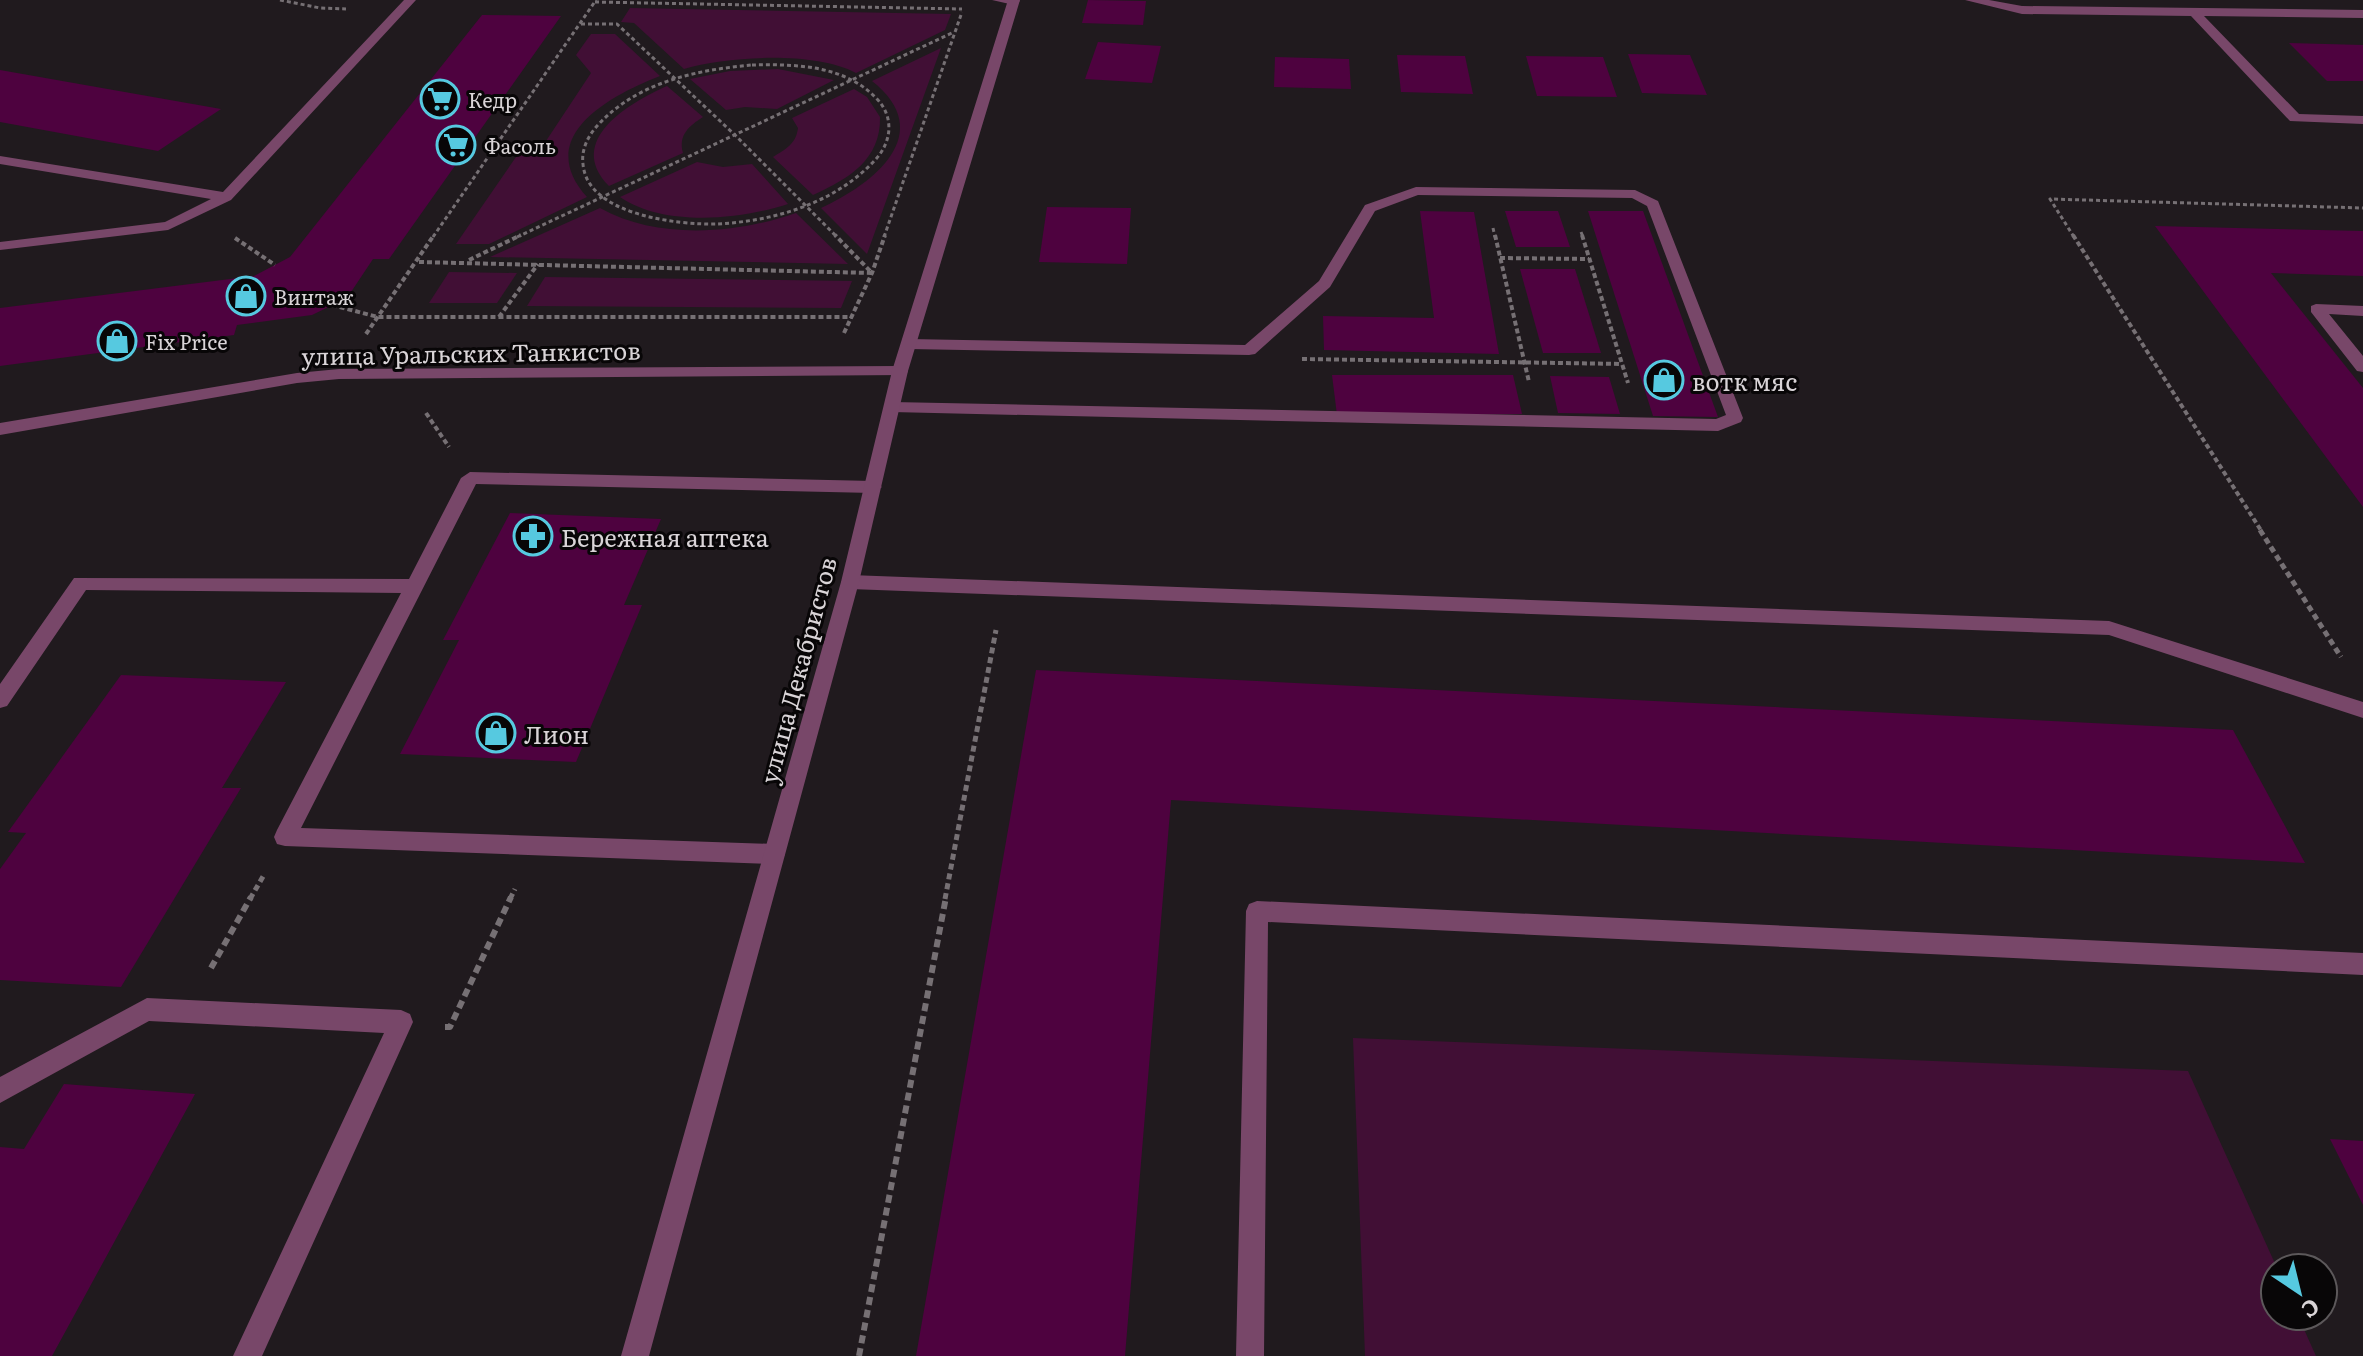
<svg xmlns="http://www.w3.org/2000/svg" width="2363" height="1356" font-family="Literata,serif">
<rect width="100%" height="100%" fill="#201a1e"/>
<g fill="#410f35">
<path d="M 630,8 L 951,14 L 945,30 L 856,73 C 814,51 728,56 684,69 L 634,23 L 621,22 Z"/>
<path d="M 591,34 L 615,34 L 660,76 C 609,96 533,137 587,197 L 489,244 L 456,244 L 516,157 L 542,147 L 591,73 L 576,55 Z"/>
<path d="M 941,48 L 867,254 L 821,208 C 874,184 938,133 872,81 Z"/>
<polygon points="778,69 834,80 777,109 745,107 726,110 690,79 730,71"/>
<path d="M 667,86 L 703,117 C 689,126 678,135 683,153 L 609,186 C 564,140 631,102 667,86 Z"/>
<path d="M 854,89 L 867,97 L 880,117 C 881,160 848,179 813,195 L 773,157 C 786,149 796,144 798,128 L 792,118 Z"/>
<path d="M 697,162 L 723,167 L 752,164 L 788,204 C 739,220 664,227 620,197 Z"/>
<path d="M 600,208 C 657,240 736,234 796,213 L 848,264 L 490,257 Z"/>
<polygon points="449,272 517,273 497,303 429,303"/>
<polygon points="545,277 852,281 841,308 527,306"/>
<polygon points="1353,1038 2188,1071 2277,1268 2275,1316 2298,1316 2316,1356 1365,1356"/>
</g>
<g fill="#4e023f">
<polygon points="1088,0 1146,1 1143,25 1082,23"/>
<polygon points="482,15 561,16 389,259 373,259 347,298 312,315 237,325 234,335 0,366 0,308 254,276 290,257"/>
<polygon points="1098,42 1161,46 1152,83 1085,79"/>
<polygon points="2289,43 2363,45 2363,81 2327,81"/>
<polygon points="1628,54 1690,55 1707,95 1642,93"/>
<polygon points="1397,55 1465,56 1473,94 1401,92"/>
<polygon points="1526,56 1603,57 1617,97 1537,96"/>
<polygon points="1275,57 1349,59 1351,89 1274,87"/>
<polygon points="0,70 221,109 158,151 0,122"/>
<polygon points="1047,207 1131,208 1127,264 1039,262"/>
<polygon points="1420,211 1474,212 1499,354 1324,350 1323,316 1434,318"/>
<polygon points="1505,211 1558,211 1570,247 1516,247"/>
<polygon points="1588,211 1643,211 1718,417 1653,416"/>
<polygon points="2155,226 2363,231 2363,276 2271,273 2363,388 2363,507"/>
<polygon points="1520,269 1575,269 1601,353 1543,353"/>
<polygon points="1332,375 1513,375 1522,414 1337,415"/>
<polygon points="1550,376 1609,377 1620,414 1558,413"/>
<polygon points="510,513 661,519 624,605 642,605 576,762 400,754 459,640 443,640"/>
<polygon points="1036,670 2233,730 2305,863 1171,800 1125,1356 916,1356"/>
<polygon points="121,675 286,682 222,788 241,788 121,987 0,980 0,869 26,833 8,832"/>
<polygon points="64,1084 195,1094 52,1356 0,1356 0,1147 24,1149"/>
<polygon points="2330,1139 2363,1141 2363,1205"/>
</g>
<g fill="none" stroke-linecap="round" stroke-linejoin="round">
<g stroke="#767074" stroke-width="3" stroke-dasharray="4 3" stroke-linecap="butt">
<polyline points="280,0 320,8 346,9"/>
<polyline points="595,2 962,9"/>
<polyline points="581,24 617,24 736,136 837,237"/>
<path d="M 752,65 C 796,64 845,65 877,99 C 894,117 892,141 876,159 C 836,203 775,221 717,224 C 678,225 587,215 583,164 C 581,150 588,136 597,126 C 637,82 696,70 752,65 Z"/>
<polyline points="1493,228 1495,237"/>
<polyline points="1581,232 1583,237"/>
<polyline points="433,237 596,0"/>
<polyline points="517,237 954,32"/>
<polyline points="884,237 962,12"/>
<polyline points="2074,237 2050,199 2363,208"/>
</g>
<g stroke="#767074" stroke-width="4" stroke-dasharray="5 3" stroke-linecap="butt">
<polyline points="1495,235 1529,382"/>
<polyline points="1582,235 1628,383"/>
<polyline points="2073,235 2262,532"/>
<polyline points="235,238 275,265"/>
<polyline points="1500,258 1589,259"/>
<polyline points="469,260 521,235"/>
<polyline points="419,262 872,273 835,235"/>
<polyline points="332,305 378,317 852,317"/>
<polyline points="499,317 538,264"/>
<polyline points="844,333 872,273 885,235"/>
<polyline points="366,334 434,235"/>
<polyline points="1302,359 1622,364"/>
<polyline points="426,413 449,447"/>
</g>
<g stroke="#767074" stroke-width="5" stroke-dasharray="6 4" stroke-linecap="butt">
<polyline points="2260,530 2341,657"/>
<polyline points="250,899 265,873"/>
<polyline points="510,899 515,889"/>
<polyline points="945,899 996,630"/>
</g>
<g stroke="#767074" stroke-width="6" stroke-dasharray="8 5" stroke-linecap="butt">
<polyline points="211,968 251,897"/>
<polyline points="445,1027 450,1027 511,897"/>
<polyline points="859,1356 946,897"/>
</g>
<g fill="#784769" fill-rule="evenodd">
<polygon points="404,0 416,0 231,200 168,230 0,250 0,242 165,222 211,199 0,164 0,156 223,192"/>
<polygon points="992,0 1019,0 1020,1 1014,5"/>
<polygon points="1965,0 1989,0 2022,6 2363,10 2363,18 2204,16 2299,114 2363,116 2363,124 2290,121 2191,16 2022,14"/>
<polygon points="1416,187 1635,190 1658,201 1743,418 1741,422 1718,431 892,412 884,407 892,402 1716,419 1726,415 1647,206 1632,198 1418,195 1375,211 1330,287 1255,354 1249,355 909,349 901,344 909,339 1245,345 1319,281 1365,205"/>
<polygon points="2316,304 2363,306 2363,316 2329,314 2363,356 2363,372 2357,371 2311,312 2311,306"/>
<polygon points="470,472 873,481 882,487 873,493 476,484 301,828 774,844 782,847 785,854 782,861 774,864 285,846 277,844 274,837 277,830 401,593 86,590 7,706 0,708 0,684 74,578 409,579 461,478"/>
<polygon points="850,575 2109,621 2363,702 2363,718 2109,635 850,589 841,582"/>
<polygon points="1257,901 2363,953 2363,975 1268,922 1264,1356 1236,1356 1246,911 1249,904"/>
<polygon points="147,998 401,1010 410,1014 413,1022 262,1356 233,1356 384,1033 149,1021 0,1103 0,1077"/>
</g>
<polygon fill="#784769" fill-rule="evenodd" points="900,366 908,371 906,375 339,379 297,383 0,435 0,423 297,373 339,369"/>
<polygon fill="#784769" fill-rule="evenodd" points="1008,0 1020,0 908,371 859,582 649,1356 621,1356 841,582 892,371"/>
</g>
<defs>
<g id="supermarket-ring" transform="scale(2)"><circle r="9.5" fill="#080607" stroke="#56c9e0" stroke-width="1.5"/><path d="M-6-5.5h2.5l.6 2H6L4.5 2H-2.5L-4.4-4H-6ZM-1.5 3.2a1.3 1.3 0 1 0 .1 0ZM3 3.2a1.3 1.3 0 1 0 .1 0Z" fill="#56c9e0"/></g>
<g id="shop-ring" transform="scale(2)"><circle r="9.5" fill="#080607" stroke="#56c9e0" stroke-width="1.5"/><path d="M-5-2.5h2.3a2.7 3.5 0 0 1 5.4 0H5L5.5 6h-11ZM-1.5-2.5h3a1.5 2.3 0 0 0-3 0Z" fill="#56c9e0"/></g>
<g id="pharmacy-ring" transform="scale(2)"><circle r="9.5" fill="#080607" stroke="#56c9e0" stroke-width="1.5"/><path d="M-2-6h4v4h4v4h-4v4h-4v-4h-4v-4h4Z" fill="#56c9e0"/></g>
</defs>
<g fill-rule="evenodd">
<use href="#supermarket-ring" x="440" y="99"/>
<use href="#supermarket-ring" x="456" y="145"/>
<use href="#shop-ring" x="246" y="296"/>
<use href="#shop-ring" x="117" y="341"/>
<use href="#shop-ring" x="1664" y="380"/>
<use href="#pharmacy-ring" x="533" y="536"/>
<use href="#shop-ring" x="496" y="733"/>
</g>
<g text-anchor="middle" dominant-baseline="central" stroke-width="6" stroke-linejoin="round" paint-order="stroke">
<g font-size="20" fill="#d9d4d7" stroke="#080607" text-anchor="start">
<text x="468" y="99">Кедр</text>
<text x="484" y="145">Фасоль</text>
<text x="274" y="296">Винтаж</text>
<text x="145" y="341">Fix Price</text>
</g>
<g font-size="24" fill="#d9d4d7" stroke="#080607">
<text transform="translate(471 352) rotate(-1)">улица Уральских Танкистов</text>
<text transform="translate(797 670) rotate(-75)">улица Декабристов</text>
</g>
<g font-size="24" fill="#d9d4d7" stroke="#080607" text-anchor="start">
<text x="1692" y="380">вотк мяс</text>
<text x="561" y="536">Бережная аптека</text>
<text x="524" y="733">Лион</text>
</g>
</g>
<g transform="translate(2299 1292) rotate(145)"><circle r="38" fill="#080607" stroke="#5c585a" stroke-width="2"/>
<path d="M0-6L14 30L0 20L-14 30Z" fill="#56c9e0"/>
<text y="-12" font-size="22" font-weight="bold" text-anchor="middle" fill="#d9d4d7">С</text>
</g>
</svg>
